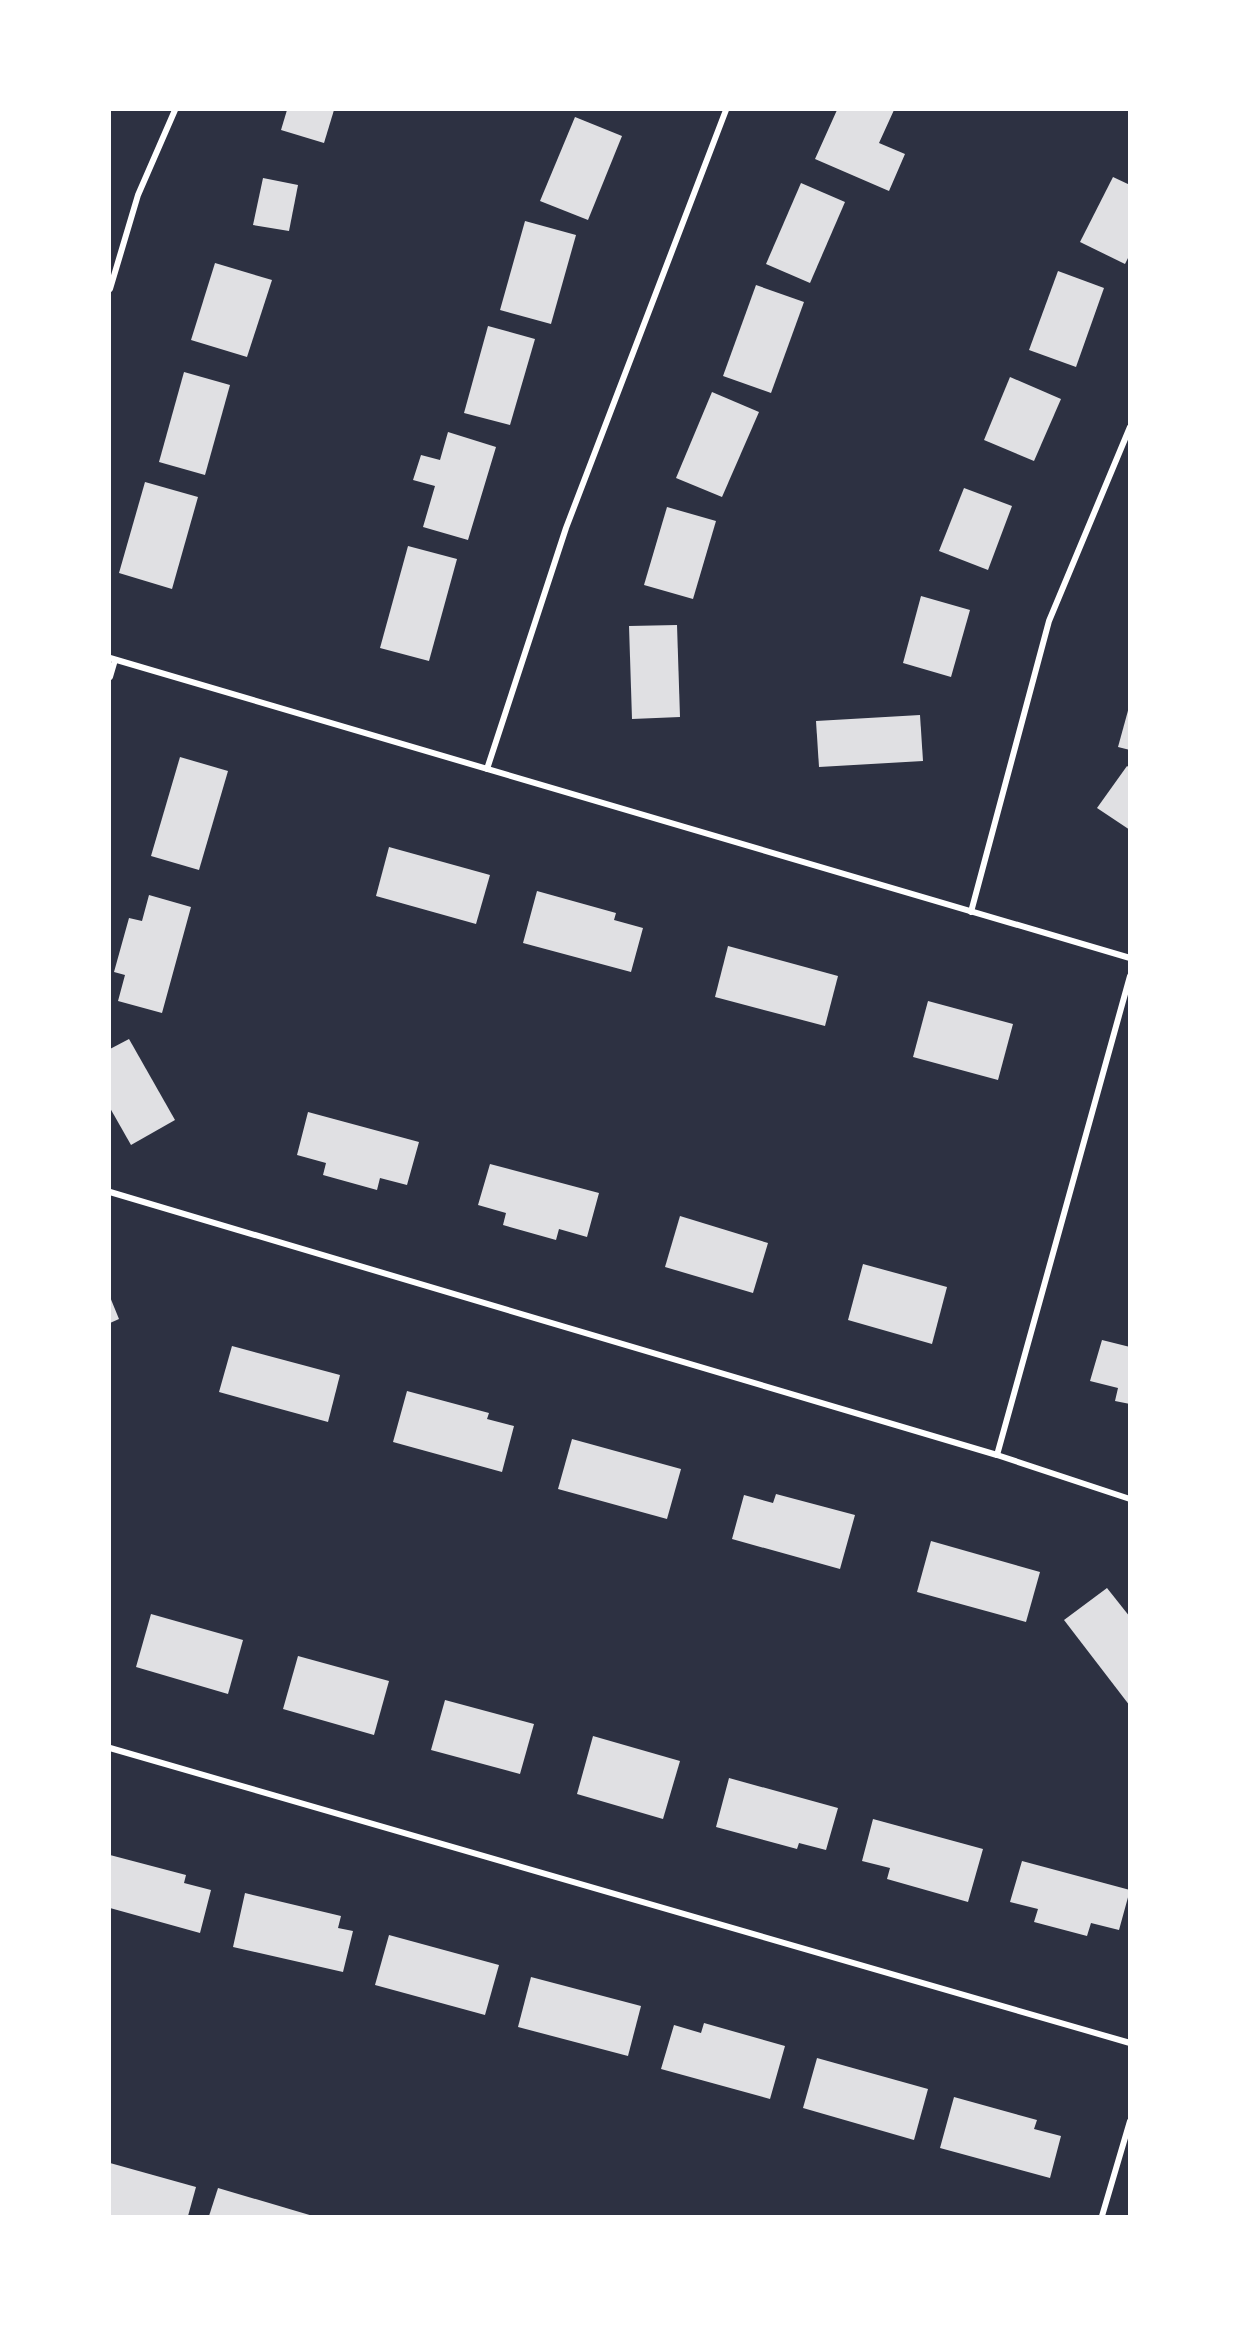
<svg xmlns="http://www.w3.org/2000/svg" width="1239" height="2326" font-family="'Work Sans',sans-serif">
<rect width="100%" height="100%" fill="#2d3142"/>
<g fill="#e0e0e3">
<polygon points="287,110 334,110 324,143 281,130"/>
<polygon points="837,110 894,110 879,143 905,154 889,191 815,159"/>
<polygon points="575,117 622,136 588,220 540,201"/>
<polygon points="1113,177 1130,185 1130,254 1125,264 1080,242"/>
<polygon points="263,178 298,185 289,231 253,225"/>
<polygon points="801,183 845,202 810,283 766,264"/>
<polygon points="525,221 576,235 551,324 500,310"/>
<polygon points="215,263 272,280 247,357 191,340"/>
<polygon points="1058,271 1104,288 1076,367 1029,350"/>
<polygon points="756,285 804,302 771,393 723,376"/>
<polygon points="488,326 535,339 510,425 464,413"/>
<polygon points="184,372 230,385 205,475 159,462"/>
<polygon points="1010,377 1061,399 1034,461 984,440"/>
<polygon points="712,392 759,412 722,497 676,478"/>
<polygon points="448,432 496,447 468,540 423,527 435,486 413,480 421,455 440,460"/>
<polygon points="145,482 198,497 172,589 119,573"/>
<polygon points="964,488 1012,506 988,570 939,551"/>
<polygon points="667,507 716,521 693,599 644,585"/>
<polygon points="408,546 457,559 429,661 380,648"/>
<polygon points="921,596 970,610 951,677 903,663"/>
<polygon points="677,625 680,717 632,719 629,626"/>
<polygon points="1129,707 1130,707 1130,750 1118,747"/>
<polygon points="920,715 923,761 819,767 816,721"/>
<polygon points="180,757 228,771 199,870 151,856"/>
<polygon points="1127,766 1130,768 1130,830 1097,808"/>
<polygon points="389,847 490,875 476,924 376,896"/>
<polygon points="537,891 616,913 614,920 643,928 631,972 523,943"/>
<polygon points="149,895 191,907 162,1013 118,1001 125,975 114,972 129,918 142,921"/>
<polygon points="728,946 838,976 825,1026 715,997"/>
<polygon points="928,1001 1013,1024 998,1080 913,1057"/>
<polygon points="129,1039 175,1120 131,1145 110,1108 110,1049"/>
<polygon points="308,1112 419,1142 407,1185 380,1178 377,1190 323,1175 326,1163 297,1155"/>
<polygon points="490,1164 599,1193 587,1237 559,1229 556,1240 503,1225 506,1213 478,1205"/>
<polygon points="680,1216 768,1243 753,1293 665,1267"/>
<polygon points="863,1264 947,1287 932,1344 848,1320"/>
<polygon points="110,1297 119,1319 110,1323"/>
<polygon points="1102,1340 1130,1347 1130,1404 1115,1401 1118,1388 1090,1381"/>
<polygon points="232,1346 340,1375 328,1422 219,1392"/>
<polygon points="407,1391 489,1413 487,1419 514,1426 502,1472 393,1442"/>
<polygon points="572,1439 681,1469 667,1519 558,1489"/>
<polygon points="776,1494 855,1515 840,1569 732,1539 744,1495 773,1503"/>
<polygon points="931,1541 1040,1572 1026,1622 917,1592"/>
<polygon points="1107,1588 1130,1617 1130,1706 1064,1620"/>
<polygon points="151,1614 243,1640 228,1694 136,1667"/>
<polygon points="298,1656 389,1681 374,1735 283,1709"/>
<polygon points="445,1700 534,1724 520,1774 431,1750"/>
<polygon points="593,1736 680,1761 663,1819 577,1794"/>
<polygon points="729,1778 838,1808 826,1850 799,1843 797,1849 716,1827"/>
<polygon points="873,1819 983,1849 968,1902 887,1879 890,1868 862,1861"/>
<polygon points="110,1855 186,1875 184,1883 211,1890 200,1933 110,1908"/>
<polygon points="1022,1861 1130,1890 1119,1930 1091,1923 1087,1936 1034,1922 1038,1909 1010,1902"/>
<polygon points="245,1893 341,1916 338,1928 353,1931 343,1972 233,1947"/>
<polygon points="389,1935 499,1965 485,2015 375,1985"/>
<polygon points="531,1977 641,2006 628,2056 518,2027"/>
<polygon points="704,2023 785,2046 770,2099 661,2069 674,2025 701,2033"/>
<polygon points="817,2058 928,2089 914,2140 803,2108"/>
<polygon points="954,2097 1037,2120 1034,2129 1061,2136 1050,2178 940,2148"/>
<polygon points="110,2163 196,2187 188,2216 110,2216"/>
<polygon points="218,2188 313,2216 209,2216"/>
</g>
<g fill="none" stroke-linecap="round" stroke-linejoin="round">
<g stroke="#fff" stroke-width="6">
<polyline points="110,289 138,195 175,110"/>
<polyline points="110,658 1130,958"/>
<polyline points="110,677 115,660"/>
<polyline points="487,769 566,528 726,110"/>
<polyline points="971,912 1049,621 1130,427"/>
<polyline points="110,1192 997,1455 1130,1499"/>
<polyline points="997,1455 1130,976"/>
<polyline points="110,1748 1130,2043"/>
<polyline points="1102,2216 1130,2121"/>
</g>
</g>
<rect width="1239" height="2326" fill="none" stroke="#ffffff" stroke-width="222"/>
</svg>
